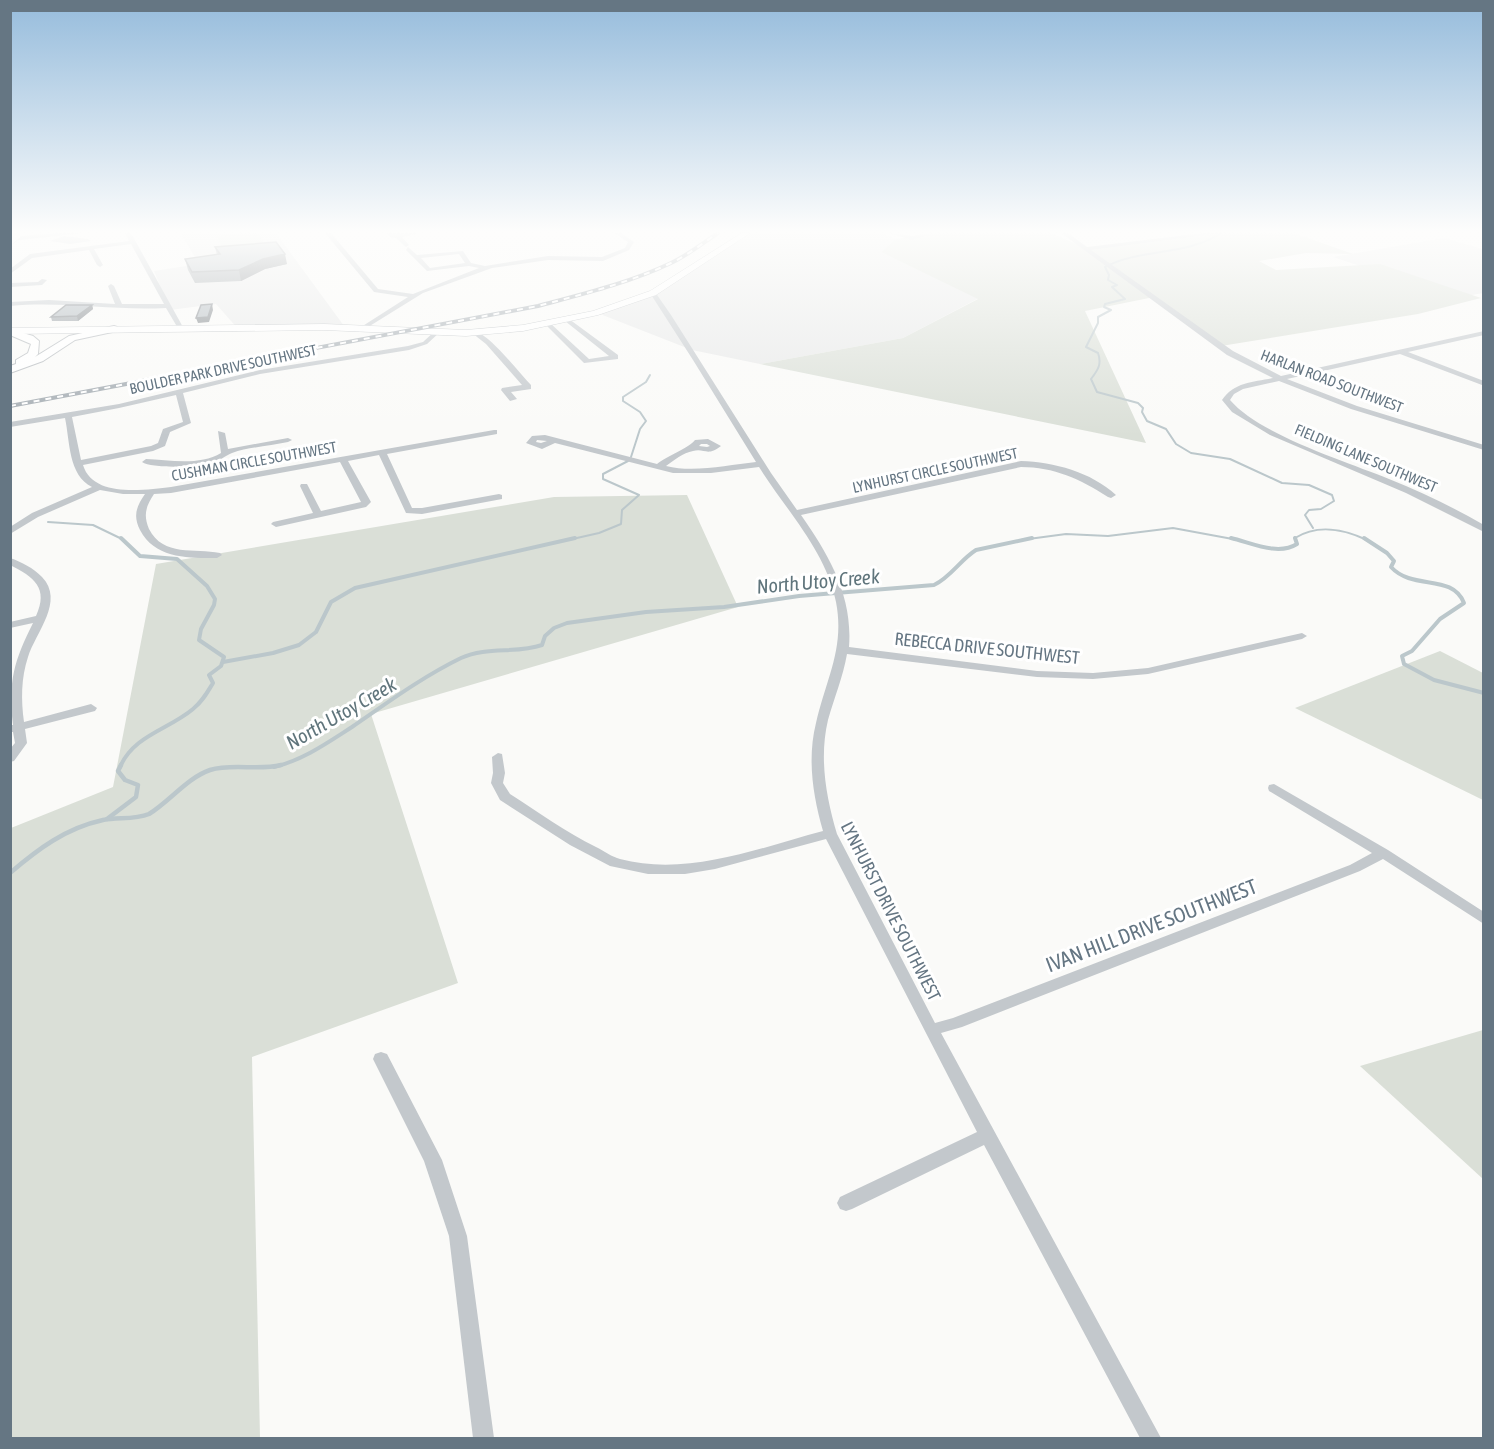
<svg xmlns="http://www.w3.org/2000/svg" width="1494" height="1449" font-family="'Asap Condensed',sans-serif">
<rect width="100%" height="100%" fill="#fafaf8"/>
<g fill="#e8e9e9">
<polygon points="276,233 347,330 239,330 216,304 170,310 154,271 199,264 181,234"/>
<polygon points="746,233 880,233 896,239 881,252 979,298 903,338 760,364 692,350 600,314 641,298"/>
<polygon points="1444,238 1483,249 1483,293 1456,298 1333,257"/>
</g>
<g fill="#dadfd7">
<polygon points="242,233 258,233 266,247 224,252 217,236"/>
<polygon points="937,233 1051,233 1090,250 1224,233 1294,233 1353,254 1306,253 1259,261 1276,270 1380,264 1481,298 1418,314 1221,346 1154,297 1085,311 1146,443 760,364 903,338 978,299 881,252 896,239"/>
<polygon points="687,495 738,607 371,714 458,983 252,1057 260,1438 11,1438 11,828 113,787 156,564 554,497"/>
<polygon points="1440,651 1483,673 1483,800 1295,708"/>
<polygon points="1483,1030 1484,1030 1483,1179 1360,1066"/>
</g>
<g fill="none" stroke-linecap="round" stroke-linejoin="round">
<g stroke="#bbc7cb" stroke-width="2">
<path d="M 1221,233 C 1187,256 1141,248 1105,267 L 1109,275 L 1108,280 L 1117,285 L 1112,287 L 1125,299 L 1105,304 L 1104,307 L 1111,310 L 1098,317 L 1098,323 L 1086,347 L 1098,353 C 1102,364 1098,370 1091,379 L 1097,392 L 1138,403 L 1143,408 L 1142,412 L 1147,421 L 1166,429 L 1176,444 L 1191,453 L 1230,459 L 1282,483 L 1309,485 L 1332,495 L 1334,501 L 1321,509 L 1309,510 L 1305,515 L 1313,528"/>
<polyline points="631,457 640,429 646,421 640,412 623,401 623,397 646,382 650,375"/>
<polyline points="48,522 93,525 124,540"/>
<polyline points="568,540 599,533 621,524 622,510 639,495 603,479 603,474 628,461"/>
<polyline points="1021,540 1066,534 1108,536 1173,528 1238,540"/>
<path d="M 1296,540 L 1295,538 C 1317,524 1344,529 1367,540"/>
</g>
<g stroke="#bbc7cb" stroke-width="4">
<path d="M 1231,538 C 1252,543 1278,556 1297,544 L 1295,538"/>
<path d="M 1364,538 L 1387,553 L 1394,561 L 1391,567 C 1413,591 1452,573 1464,603 L 1440,619 L 1412,651 L 1402,656 L 1404,664 L 1434,680 L 1484,693"/>
<polyline points="223,662 273,653 299,645 316,632 331,602 355,588 575,538"/>
<path d="M 120,767 C 134,735 168,730 193,709 C 202,702 207,693 213,683 L 209,675 L 221,666 L 224,657 L 199,640 L 201,629 L 214,605 L 215,599 L 207,586 L 177,559 L 140,556 L 121,538"/>
<path d="M 274,767 C 303,760 327,743 352,727 C 387,703 422,677 461,658 C 487,646 516,654 542,645 L 545,636 L 554,628 L 567,623 L 646,612 L 724,607 L 799,596 L 934,585 C 951,577 960,560 976,550 L 1032,538"/>
</g>
<g stroke="#bbc7cb" stroke-width="4.5">
<polyline points="107,819 136,797 138,785 125,780 118,771 121,765"/>
<path d="M 10,873 C 38,849 66,828 103,820 C 118,817 134,820 149,814 C 170,801 187,778 210,770 C 233,763 258,771 281,765"/>
</g>
<g stroke="#b5babe" stroke-width="1">
<polygon id="major" points="742,233 750,233 656,295 598,315 523,331 466,336 324,330 10,334 10,328 324,324 466,330 523,325 593,311 650,291"/>
</g>
<g stroke="#b4b9bd" stroke-width="2">
<polygon id="highway" points="114,326 117,327 117,331 75,340 43,361 10,373 10,366 16,364 16,360 28,353 31,344 10,335 10,329 33,336 39,341 38,354 35,357 69,336"/>
</g>
<g fill="#c3c8cc" fill-rule="evenodd">
<polygon points="58,233 84,233 10,241 10,237"/>
<path d="M 125,233 L 131,233 L 184,329 L 183,330 L 179,330 L 166,308 C 114,311 63,301 10,306 L 10,302 L 49,300 L 115,304 L 108,286 L 111,284 L 114,286 L 122,304 L 164,304 L 131,244 L 94,249 L 103,265 L 100,267 L 97,265 L 89,250 L 32,258 L 10,274 L 10,269 L 30,254 L 129,241 Z"/>
<path d="M 325,233 L 331,233 L 378,289 L 413,294 L 479,268 L 469,266 L 427,271 L 406,250 L 408,247 L 417,255 L 463,251 L 471,263 L 485,266 L 548,256 L 602,257 L 625,248 L 628,242 L 614,233 L 621,233 L 634,242 L 629,250 L 603,261 L 548,260 L 492,268 L 423,293 L 360,332 L 357,330 L 358,329 L 408,297 L 374,292 ZM 459,254 L 465,263 L 430,268 L 421,258 Z"/>
<polygon points="386,233 420,233 402,237 409,245 406,247 396,238 390,237"/>
<polygon points="889,233 912,236 935,233 912,240"/>
<path d="M 1061,233 L 1068,233 L 1087,247 L 1203,233 L 1223,233 L 1091,250 L 1233,351 L 1281,376 L 1484,331 L 1484,335 L 1408,352 L 1484,381 L 1482,385 L 1400,354 L 1287,379 L 1357,406 L 1484,445 L 1484,450 L 1351,409 L 1279,381 L 1243,389 L 1234,394 L 1230,400 C 1260,435 1345,461 1389,479 C 1421,492 1453,507 1484,525 L 1484,532 L 1406,493 L 1270,435 L 1232,412 L 1222,400 C 1234,382 1253,382 1273,378 L 1227,355 Z"/>
<polygon points="64,236 88,239 91,241 70,244 50,241"/>
<polygon points="42,279 47,280 42,285 10,287 10,283 38,282"/>
<path d="M 651,292 L 655,292 L 671,315 L 771,473 L 797,510 L 1021,461 C 1054,462 1091,472 1116,495 L 1111,498 L 1108,497 C 1080,479 1054,467 1021,467 L 801,515 C 829,555 853,596 849,647 L 1037,671 L 1093,673 L 1148,668 L 1302,633 L 1307,636 L 1302,639 L 1148,674 L 1093,679 L 1037,677 L 847,654 C 843,677 834,698 828,720 C 819,758 826,797 837,834 L 935,1023 L 953,1018 L 1350,865 L 1372,853 L 1269,791 L 1268,788 L 1269,785 L 1274,784 L 1388,850 L 1484,912 L 1484,924 L 1383,859 L 1360,871 L 962,1027 L 941,1033 L 1161,1438 L 1140,1438 L 984,1145 L 852,1209 L 846,1211 L 840,1209 L 837,1203 L 840,1197 L 977,1132 L 826,839 L 715,869 L 685,874 L 648,874 L 610,866 L 570,845 L 500,800 L 491,783 L 493,773 L 492,757 L 498,753 L 502,754 L 505,773 L 503,783 L 510,794 C 538,812 566,832 596,847 C 604,851 612,857 620,859 C 687,877 759,848 823,831 C 813,796 807,759 816,723 C 826,679 845,648 836,602 C 826,551 786,510 759,467 L 711,473 L 673,473 L 555,443 L 542,449 L 526,443 L 532,436 L 545,435 L 657,464 C 667,456 689,448 695,440 L 708,439 L 721,446 C 707,457 705,448 693,451 C 683,453 674,460 666,466 C 694,473 727,465 756,462 L 693,360 L 650,293 ZM 537,440 L 547,441 L 541,443 L 536,442 ZM 701,444 L 707,444 L 710,446 L 707,447 L 699,446 Z"/>
<polygon points="565,319 569,319 618,355 618,359 584,363 546,325 546,323 550,323 589,359 609,356 565,321"/>
<path d="M 435,331 L 440,332 L 427,344 L 409,350 L 260,374 L 183,393 L 191,423 L 170,432 L 165,446 L 153,451 L 83,465 C 93,498 144,490 171,487 L 494,430 L 497,430 L 497,434 L 387,454 L 412,508 L 422,508 L 499,494 L 502,495 L 502,499 L 422,514 L 406,513 L 379,455 L 348,461 L 371,502 L 366,507 L 276,527 L 271,524 L 273,522 L 313,513 L 300,486 L 301,484 L 307,484 L 321,511 L 361,502 L 340,462 L 171,493 L 154,494 C 146,506 143,515 149,529 C 163,557 195,548 220,553 L 222,555 L 217,558 C 189,558 155,559 140,530 C 133,516 136,507 145,494 L 123,494 L 100,490 L 38,517 L 10,534 L 10,527 L 32,513 L 92,487 C 68,475 70,441 65,418 L 10,427 L 10,422 L 119,404 L 260,370 L 408,346 L 423,342 ZM 176,395 L 183,422 L 163,429 L 158,443 L 151,446 L 81,460 L 72,417 L 119,408 Z"/>
<path d="M 472,331 C 487,330 519,373 531,385 L 531,389 L 511,392 L 517,399 L 510,401 L 501,390 L 502,388 L 522,385 L 486,344 L 472,333 Z"/>
<path d="M 218,431 L 225,433 L 228,449 L 288,438 L 292,440 L 288,442 C 270,446 249,447 232,453 C 226,455 220,461 212,463 C 198,467 153,469 142,462 L 146,459 C 169,460 200,466 221,453 Z"/>
<path d="M 10,558 C 22,562 33,568 42,577 C 65,601 36,632 28,657 C 21,678 21,700 24,722 L 91,704 L 97,708 L 95,711 L 25,729 L 27,743 L 14,761 L 10,762 L 10,749 L 15,743 L 13,732 L 10,732 L 10,725 L 13,725 C 8,681 14,661 33,623 L 10,628 L 10,622 L 36,616 C 49,588 34,577 10,565 Z"/>
<polygon points="381,1052 387,1054 442,1160 467,1236 494,1438 473,1438 449,1236 424,1161 373,1059 375,1054"/>
</g>
<use href="#major" fill="#fff" fill-rule="evenodd"/>
<use href="#highway" fill="#fff" fill-rule="evenodd"/>
<g stroke="#a2aab0" stroke-width="4">
<path id="rail" d="M 10,406 L 538,306 C 583,294 629,283 671,263 C 688,255 703,243 718,233"/>
</g>
<use href="#rail" stroke="#fff" stroke-width="2" stroke-dasharray="6" stroke-linecap="butt"/>
<g stroke="#b4b9bd" stroke-width="10" stroke-linecap="butt">
<polyline id="highway-bridge" points="10,240 16,235"/>
</g>
<use href="#highway-bridge" stroke="#fff" stroke-width="9"/>
</g>
<g fill="#929a9f">
<polygon points="215,247 287,264 265,269 241,281 195,283 188,270 185,259 217,255"/>
<polygon points="92,305 93,309 78,321 52,321 51,317"/>
</g>
<g fill="#777d82">
<polygon points="285,254 287,264 265,269 241,281 239,270 263,259"/>
<polygon points="212,304 213,310 209,322 198,323 196,318"/>
<polygon points="92,305 93,309 78,321 77,316"/>
</g>
<g fill="#aab3b9" stroke="#777d82" stroke-width="1.5">
<polygon points="276,242 285,254 263,259 239,270 192,272 185,259 220,254 215,247"/>
<polygon points="212,304 208,317 196,318 201,305"/>
<polygon points="66,305 92,305 77,316 51,317"/>
</g>
<linearGradient id="sky" x2="0" y2="1"><stop stop-color="#96bcdc"/><stop offset="0.53" stop-color="#fdfdfc"/><stop offset="1" stop-color="#fdfdfc" stop-opacity="0"/></linearGradient>
<rect width="1494" height="436" fill="url(#sky)"/>
<g text-anchor="middle" dominant-baseline="central" stroke-width="6" stroke-linejoin="round" paint-order="stroke">
<g font-size="15" fill="#657683" stroke="#fff">
<text transform="translate(223 369) rotate(-12)">BOULDER PARK DRIVE SOUTHWEST</text>
<text transform="translate(1332 381) rotate(21)">HARLAN ROAD SOUTHWEST</text>
<text transform="translate(1366 458) rotate(23)">FIELDING LANE SOUTHWEST</text>
<text transform="translate(254 461) rotate(-10)">CUSHMAN CIRCLE SOUTHWEST</text>
<text transform="translate(935 470) rotate(-12)">LYNHURST CIRCLE SOUTHWEST</text>
</g>
<g font-size="18" fill="#657683" stroke="#fff">
<text transform="translate(987 648) rotate(6)">REBECCA DRIVE SOUTHWEST</text>
<text transform="translate(891 911) rotate(63)">LYNHURST DRIVE SOUTHWEST</text>
</g>
<g font-size="20" font-style="italic" fill="#60757c" stroke="#fff">
<text transform="translate(818 581) rotate(-5)">North Utoy Creek</text>
<text transform="translate(341 713) rotate(-30)">North Utoy Creek</text>
</g>
<g font-size="21" fill="#657683" stroke="#fff">
<text transform="translate(1151 925) rotate(-21)">IVAN HILL DRIVE SOUTHWEST</text>
</g>
</g>
<rect width="1494" height="1449" fill="none" stroke="#657683" stroke-width="24"/>
</svg>
